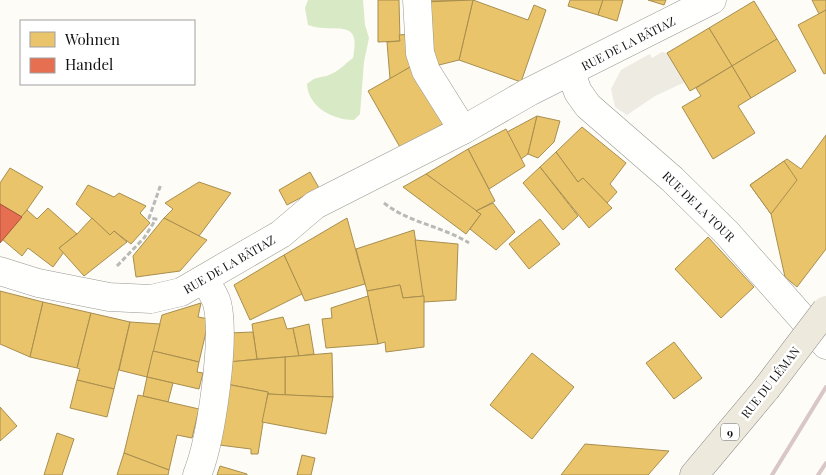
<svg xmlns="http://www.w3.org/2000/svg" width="826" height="475" font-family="'Playfair Display',serif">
<rect width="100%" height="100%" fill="#fdfcf7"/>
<path fill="#d8eac5" d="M 308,0 L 363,0 L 365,25 L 369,38 L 364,62 L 360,114 L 354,120 C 333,120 308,107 307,84 C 318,75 318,79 329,75 C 338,72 346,63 353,58 C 362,15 334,35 308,25 L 305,8 Z"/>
<polygon fill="#edebe2" points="662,52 667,53 685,82 655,96 627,115 615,107 611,89 621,70 646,56 650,54 652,58"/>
<g fill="#e9c46a" stroke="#a88e4f">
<polygon points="378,0 399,0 400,41 378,42"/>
<polygon points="425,0 473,0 424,2"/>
<polygon points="473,0 528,20 534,5 546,10 521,82 459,60"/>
<polygon points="473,0 459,60 431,67 424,2"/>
<polygon points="570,0 603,0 598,15 568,6"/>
<polygon points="603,0 623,0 617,21 598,15"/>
<polygon points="648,0 666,0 664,5"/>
<polygon points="812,0 826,0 826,10 819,14"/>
<polygon points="754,1 777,39 732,66 709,28"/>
<polygon points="826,10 826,73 824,74 798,25"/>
<polygon points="709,28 732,66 690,91 667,53"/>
<polygon points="411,34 412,66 390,79 387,42 400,41 399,35"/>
<polygon points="777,39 796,71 751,98 732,66"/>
<polygon points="412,66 445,123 401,149 368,91"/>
<polygon points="732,66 751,98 738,106 755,133 713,159 682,107 701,96 696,88"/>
<polygon points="537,116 528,154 521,159 507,132"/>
<polygon points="537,116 560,121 554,142 538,158 528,154"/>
<polygon points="582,127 626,163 610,184 617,192 607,203 583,178 578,182 556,152"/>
<polygon points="506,129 525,166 489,189 468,149"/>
<polygon points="826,135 826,249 797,287 785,277 771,214 750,185 787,159 801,169"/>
<polygon points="468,149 495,201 476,211 426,174"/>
<polygon points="556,152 578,182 583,178 612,208 589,228 540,167"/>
<polygon points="784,161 797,180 771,214 750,185"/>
<polygon points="540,167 578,216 563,230 523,183"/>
<polygon points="10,168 43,187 22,217 0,204 0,183"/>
<polygon points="310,172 319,188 287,205 279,190"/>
<polygon points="426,174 481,214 466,234 403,187"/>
<polygon points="199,182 231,193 199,236 164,218 173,209 165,203"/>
<polygon points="88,185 114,197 119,193 146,206 140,213 150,223 131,244 114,231 110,235 76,204"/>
<polygon points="493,203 515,232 496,250 470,229 481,214 476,211"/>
<polygon points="48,208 77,234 59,248 64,252 53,267 28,248 22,256 2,239 27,210 37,219"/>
<polygon points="92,218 110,235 114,231 127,242 84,276 59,248 77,234"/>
<polygon points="164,218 207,240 180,271 136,277 133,256"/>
<polygon points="347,218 365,284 305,301 284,255"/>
<polygon points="540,219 560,244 529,269 509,244"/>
<polygon points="414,230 424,296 403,298 400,285 367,291 356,249"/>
<polygon points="708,237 754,287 721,318 675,269"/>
<polygon points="415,240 458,244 456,300 424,302"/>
<polygon points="284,255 302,294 250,320 234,285"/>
<polygon points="400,285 403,298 424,296 424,347 386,352 385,342 378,344 367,291"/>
<polygon points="0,291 43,302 30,357 0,344"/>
<polygon points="368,296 378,344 326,348 322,319 332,318 331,308"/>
<polygon points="43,302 91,313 77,368 30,357"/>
<polygon points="201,303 198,317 209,319 199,362 153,351 162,315"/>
<polygon points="91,313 130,322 114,389 77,380 80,369 77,368"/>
<polygon points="283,317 287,329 293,328 299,356 257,359 252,324"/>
<polygon points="130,322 160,324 147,377 119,370"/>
<polygon points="309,324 314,354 299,356 293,328"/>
<polygon points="253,332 257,359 231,362 229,333"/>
<polygon points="674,342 702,378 674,399 646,363"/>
<polygon points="153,351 199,362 197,372 203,373 199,389 147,377"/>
<polygon points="332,353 333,397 285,395 285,357"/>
<polygon points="532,353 574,387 532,439 490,405"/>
<polygon points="285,357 285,395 268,394 268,392 226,384 227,362"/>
<polygon points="147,377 173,383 168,402 143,396"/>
<polygon points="77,380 114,389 107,417 70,408"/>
<polygon points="226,384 268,392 258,454 251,454 251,449 219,445"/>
<polygon points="268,394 333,397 326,434 262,422"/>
<polygon points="138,395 199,409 192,438 177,435 169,470 124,453"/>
<polygon points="0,407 17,426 0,441"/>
<polygon points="57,433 74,439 62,475 44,475"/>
<polygon points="585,444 669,451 648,475 561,475"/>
<polygon points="124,453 169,470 168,475 117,475"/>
<polygon points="302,455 315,458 311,475 297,475"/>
<polygon points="220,466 247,474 247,475 217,475"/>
</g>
<polygon fill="#e76f51" stroke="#a7533e" points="0,204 22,217 0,243"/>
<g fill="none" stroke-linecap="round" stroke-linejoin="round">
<g stroke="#979795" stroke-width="29">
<g id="street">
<polyline points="417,0 420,53 426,71 463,130"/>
<polyline points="571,73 578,92 588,106 672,179 727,233 826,345"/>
<polyline points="0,271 38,283 109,297 151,299 181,292 281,234 315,205 463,130 529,92 712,0"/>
<path d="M 197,475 C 211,441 226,338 217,303 C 214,294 209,287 204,279"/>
</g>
</g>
<g stroke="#858482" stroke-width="29">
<polyline id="primary" points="694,475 766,389"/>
</g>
<g stroke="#b9b9b8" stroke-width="3" stroke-dasharray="5 2.5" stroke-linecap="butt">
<path d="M 384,203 C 409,223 442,226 469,243"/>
<polyline points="117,266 144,238 156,219 149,218 161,184"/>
</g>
<use href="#street" stroke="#fffffe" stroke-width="28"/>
<use href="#primary" stroke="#ede9dc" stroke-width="28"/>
<g stroke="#d9c6c7" stroke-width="4">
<polyline points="772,475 826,387"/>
<polyline points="818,475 826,463"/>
</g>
<g stroke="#858482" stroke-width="29" stroke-linecap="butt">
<polyline id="primary-bridge" points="766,389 826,310"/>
</g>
<use href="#primary-bridge" stroke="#ede9dc" stroke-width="28"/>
</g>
<g text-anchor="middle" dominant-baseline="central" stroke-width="5" stroke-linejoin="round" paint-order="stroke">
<rect fill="#fff" stroke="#585858" stroke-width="1" x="721" y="423.5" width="18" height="17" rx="4"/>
<g font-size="11" font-weight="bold" fill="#111">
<text x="730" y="432">9</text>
</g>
<g font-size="12" fill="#111" stroke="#fff">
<text transform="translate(628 43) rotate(-27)">RUE DE LA BÂTIAZ</text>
<text transform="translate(699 206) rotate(44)">RUE DE LA TOUR</text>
<text transform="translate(229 264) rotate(-30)">RUE DE LA BÂTIAZ</text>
<text transform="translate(770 382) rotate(-52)">RUE DU LÉMAN</text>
</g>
</g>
<rect x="20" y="20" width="175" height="65" fill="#ffffff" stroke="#a0a0a0"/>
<rect x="30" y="32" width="25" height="15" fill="#e9c46a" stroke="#a0a0a0"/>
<text x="65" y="45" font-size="15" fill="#111111">Wohnen</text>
<rect x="30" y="58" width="25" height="15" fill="#e76f51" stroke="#a0a0a0"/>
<text x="65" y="70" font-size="15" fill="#111111">Handel</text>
</svg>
